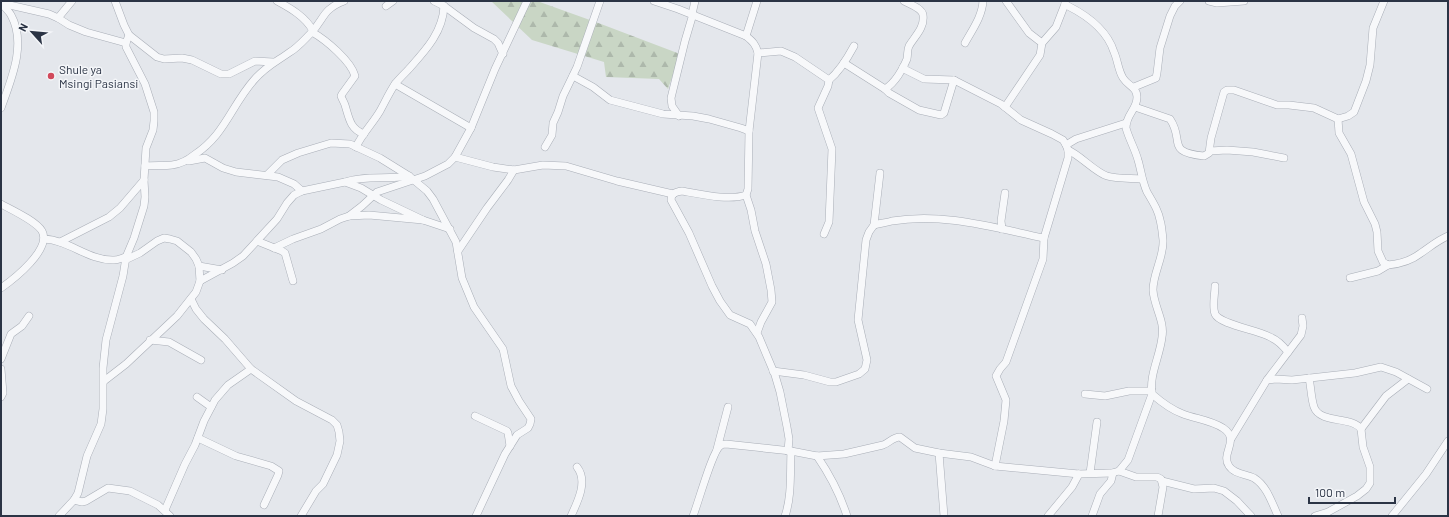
<svg xmlns="http://www.w3.org/2000/svg" width="1449" height="517" font-family="Barlow,sans-serif">
<defs>
<pattern id="forest-firs" width="22" height="20" patternUnits="userSpaceOnUse"><rect width="22" height="20" fill="#c9d6c5"/><path d="M5 1l3.5 6h-7zM16 11l3.5 6h-7z" fill="#adb8ab"/></pattern>
</defs>
<rect width="100%" height="100%" fill="#e4e7ec"/>
<polygon fill="url(#forest-firs)" points="491,1 537,1 601,24 680,54 668,89 659,79 606,77 604,62 532,40"/>
<g fill="none" stroke-linecap="round" stroke-linejoin="round">
<g stroke="#a9aeb7" stroke-width="8">
<g id="minor">
<polyline points="115,1 124,25 129,35 157,57 164,59 182,58 192,60 221,74 229,74 255,61 273,62"/>
<path d="M 277,1 C 290,8 306,17 313,31"/>
<polyline points="434,1 444,6 474,28 494,39 498,43 503,54"/>
<path d="M 654,1 L 678,9 L 746,36 C 752,41 756,44 758,53 L 749,131 L 748,189 L 746,195 C 728,201 700,194 682,191 C 676,192 671,193 671,200 L 689,233 L 712,286 L 720,301 L 730,315 L 750,324 L 759,337 L 775,375 L 780,392 L 787,427 L 789,439 L 788,451"/>
<polyline points="1006,1 1029,33 1042,43"/>
<path d="M 1065,1 L 1065,4 L 1068,6 C 1088,16 1107,30 1114,52 C 1118,61 1118,70 1123,78 C 1128,86 1137,87 1137,97 C 1137,110 1126,114 1126,128 C 1129,139 1135,149 1138,160 C 1141,170 1142,181 1147,192 C 1150,197 1153,202 1156,208 C 1161,218 1162,229 1163,240 C 1164,257 1153,273 1153,290 C 1154,307 1165,321 1162,337 C 1160,356 1149,375 1152,394 C 1160,401 1172,410 1183,414 C 1196,419 1210,420 1223,428 C 1241,440 1220,453 1229,466 C 1234,474 1246,474 1254,478 C 1267,486 1272,503 1278,516"/>
<polyline points="1209,1 1217,3 1244,1"/>
<polyline points="1,3 49,14 58,18 69,25 86,32 126,43"/>
<polyline points="386,6 393,1"/>
<polyline points="692,14 695,1"/>
<polyline points="58,18 72,1"/>
<path d="M 312,32 C 326,40 351,61 355,76 L 342,94 L 341,96 C 342,99 344,102 345,105 C 349,118 350,129 364,134"/>
<polyline points="746,36 757,1"/>
<path d="M 965,43 C 972,30 982,17 983,1"/>
<polyline points="758,53 781,51 795,57 829,80 828,86 818,108 832,149 829,222 824,234"/>
<path d="M 844,63 L 885,89 C 895,83 903,69 907,59 C 908,54 907,50 909,46 C 914,37 925,28 923,15 C 922,8 909,4 904,1"/>
<polyline points="903,67 906,70 924,79 954,80 1001,104 1021,120 1052,134 1063,140 1066,145 1068,150 1068,158 1044,238 1043,259 1006,362 1000,369 996,376 1006,400 1004,421 995,466"/>
<polyline points="573,76 593,87 610,100 663,114 693,116 709,119 741,128 749,131"/>
<path d="M 829,80 C 840,71 847,59 854,46"/>
<polyline points="395,84 471,128"/>
<polyline points="1134,87 1156,78 1157,73 1160,48 1170,16 1175,6 1180,1"/>
<polyline points="885,89 889,93 919,110 941,115 944,113 954,80"/>
<polyline points="1005,107 1040,55 1042,43 1056,27 1065,4"/>
<path d="M 1135,107 L 1170,119 C 1185,141 1165,152 1204,156 L 1209,153 L 1211,138 L 1224,92 L 1227,90 L 1234,90 L 1277,105 L 1289,105 L 1314,108 L 1338,119 L 1348,116 L 1354,112 L 1356,107 L 1366,81 L 1370,65 L 1373,28 L 1384,1"/>
<path d="M 1,108 C 11,80 27,44 11,15 C 9,11 4,7 1,3"/>
<polyline points="679,116 672,106 671,98 685,41 693,14"/>
<path d="M 1338,119 L 1339,133 L 1351,154 L 1364,202 L 1375,224 L 1377,232 L 1378,251 L 1383,262 L 1388,265 C 1399,264 1412,260 1421,253 C 1430,247 1438,240 1448,236"/>
<polyline points="1066,145 1076,139 1126,123"/>
<path d="M 356,147 C 362,134 373,123 380,111 C 385,102 389,93 395,84 C 398,80 403,75 407,71 C 424,52 443,33 444,6"/>
<polyline points="545,147 552,135 553,123 558,112 563,96 577,67 600,1"/>
<path d="M 1068,150 C 1081,156 1095,172 1107,176 C 1117,179 1132,178 1142,179"/>
<polyline points="1210,151 1227,150 1253,152 1284,158"/>
<polyline points="455,157 493,167 514,170 543,165 566,166 617,181 673,194"/>
<polyline points="189,161 205,158 223,168 236,172 278,177 294,184 302,191"/>
<path d="M 145,166 C 154,165 164,166 172,165 C 180,164 188,160 194,155 C 225,135 231,106 254,80 C 266,66 276,62 290,52 C 297,48 304,40 310,34 C 325,19 321,10 344,1"/>
<polyline points="267,175 282,160 298,153 331,143 350,144 380,158 409,176 427,191 433,199 456,242 462,278 474,307 503,349 511,386 519,401 531,419 530,424 528,428 517,435 505,454 476,516"/>
<path d="M 345,182 C 365,175 388,180 409,176"/>
<polyline points="746,195 751,210 755,231 766,264 771,290 772,302 761,322 757,333"/>
<path d="M 1,204 C 12,210 36,221 42,231 C 52,249 14,279 1,288"/>
<polyline points="349,216 362,206 377,192 425,176 448,164 455,157 471,128 495,69 527,1"/>
<polyline points="874,225 880,173"/>
<polyline points="1002,229 1001,221 1005,193"/>
<path d="M 44,239 C 69,240 89,261 114,260 C 118,260 122,258 126,257"/>
<polyline points="257,241 282,251 285,253 293,281"/>
<polyline points="60,242 109,217 120,208 144,180"/>
<polyline points="274,248 293,239 321,229 340,219 349,216 369,215 423,220 450,229"/>
<polyline points="458,251 487,208 508,180 514,170"/>
<polyline points="199,266 222,270"/>
<polyline points="1350,278 1378,271 1388,265"/>
<polyline points="200,281 233,263 243,256 277,219 287,203 294,195 302,191 345,182 361,188 381,200 423,220"/>
<path d="M 1215,286 C 1215,294 1212,306 1215,314 C 1220,325 1260,330 1272,338 C 1279,341 1283,346 1288,352"/>
<polyline points="191,299 196,309 204,319 225,339 251,369 296,401 332,420 337,425 339,432 340,441 337,455 323,484 316,491 301,516"/>
<polyline points="150,340 169,342 201,360"/>
<polyline points="1,359 11,334 22,326 29,316"/>
<polyline points="1,369 3,393 1,397"/>
<path d="M 773,371 L 804,375 L 830,382 L 836,382 L 859,374 L 865,369 L 867,360 L 858,320 L 866,240 L 869,232 L 874,225 C 880,223 886,223 892,221 C 943,212 995,228 1044,238"/>
<path d="M 1309,378 C 1311,387 1311,398 1314,407 C 1320,424 1352,416 1361,429 L 1363,447 L 1370,467 L 1370,483 L 1366,489 L 1357,496 L 1328,512 L 1315,516"/>
<polyline points="1267,380 1301,335 1303,326 1302,318"/>
<polyline points="104,381 126,364 177,316 196,292 200,281 199,266 196,259 191,252 177,241 170,239 164,238 157,241 140,253 125,260"/>
<polyline points="1085,394 1105,396 1129,391 1152,391"/>
<polyline points="197,397 211,407"/>
<polyline points="475,416 507,431 508,433 510,446"/>
<polyline points="1361,429 1386,396 1408,379"/>
<polyline points="198,438 236,456 271,466 279,471 278,475 264,505"/>
<polyline points="1231,439 1267,380 1276,379 1292,380 1355,373 1381,367 1396,372 1427,389"/>
<polyline points="717,449 728,407"/>
<polyline points="939,453 944,516"/>
<path d="M 817,456 C 830,475 840,494 847,516"/>
<polyline points="1119,471 1136,477 1157,477 1161,479 1163,487 1158,516"/>
<polyline points="1090,473 1097,422"/>
<polyline points="1162,481 1194,489 1214,488 1224,491 1237,501 1251,516"/>
<polyline points="74,500 82,502 86,501 108,488 130,491 158,505 170,516"/>
<polyline points="165,510 185,464 195,445 204,421 215,400 228,385 251,369"/>
<polyline points="59,516 74,500 78,493 87,456 101,424 103,409 103,368 106,340 123,276 126,257 134,238 144,206 145,197 144,180 146,148 153,130 154,121 154,112 145,84 126,47 126,43 129,35"/>
<path d="M 571,516 C 578,501 588,481 577,467"/>
<path d="M 693,516 C 698,504 712,452 720,446 C 721,445 724,444 726,444 L 791,451 L 817,456 L 844,454 L 883,445 C 889,443 893,437 900,437 L 915,448 L 939,453 L 971,457 L 995,466 L 1079,474 L 1112,473 L 1119,471 L 1128,460 L 1152,394"/>
<path d="M 785,516 C 792,496 790,472 791,451"/>
<polyline points="1048,516 1072,487 1079,474"/>
<polyline points="1092,516 1100,494 1111,481 1113,473"/>
<polyline points="1392,516 1426,474 1448,441"/>
</g>
</g>
<use href="#minor" stroke="#f7f8fa" stroke-width="7"/>
</g>
<circle fill="#d1495b" stroke="#f4f6f9" stroke-width="1.5" cx="51" cy="76" r="4"/>
<g text-anchor="middle" dominant-baseline="central" stroke-width="3" stroke-linejoin="round" paint-order="stroke">
<g font-size="12" fill="#2b3445" stroke="#f4f6f9" text-anchor="start">
<text x="59" y="69">Shule ya<tspan x="59" dy="14">Msingi Pasiansi</tspan></text>
</g>
</g>
<rect width="1449" height="517" fill="none" stroke="#2b3445" stroke-width="4"/>
<g transform="translate(32 32) rotate(297)" stroke="#f4f6f9" stroke-width="3" paint-order="stroke">
<path d="M0-3L7 15L0 10L-7 15Z" fill="#2b3445"/>
<text y="-6" font-size="11" font-weight="bold" text-anchor="middle" fill="#2b3445">N</text>
</g>
<path d="M1309 497v6h86v-6" fill="none" stroke="#2b3445" stroke-width="2"/>
<text x="1315" y="497" font-size="12" fill="#2b3445" stroke="#f4f6f9" stroke-width="3" paint-order="stroke">100 m</text>
</svg>
